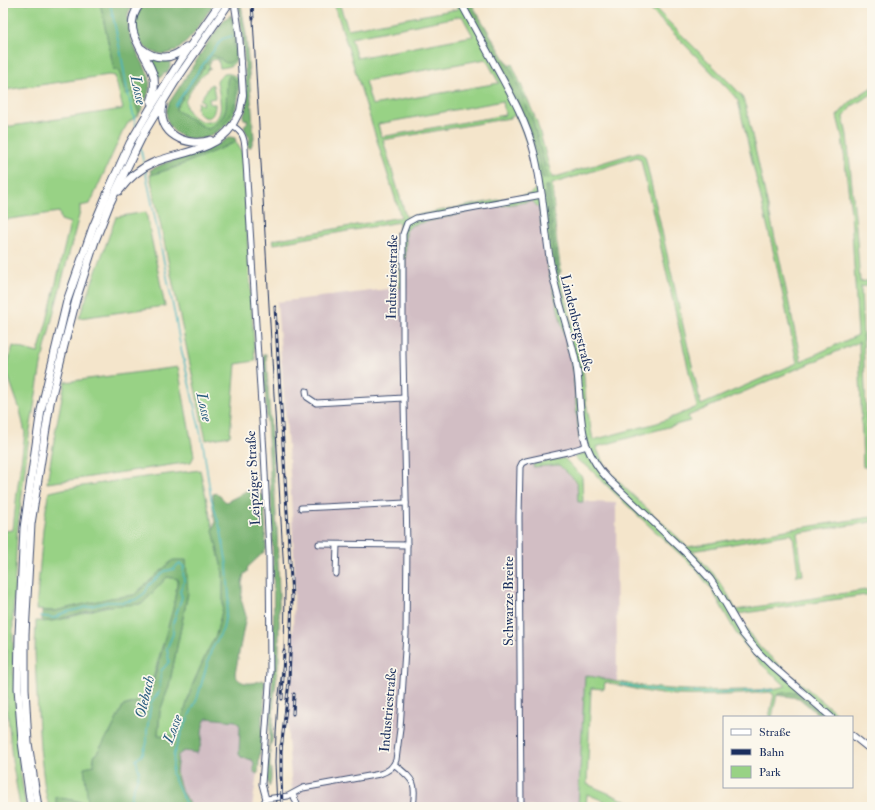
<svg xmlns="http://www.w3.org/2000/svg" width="875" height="810" font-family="'IM FELL Double Pica',serif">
<rect width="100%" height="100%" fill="#fbf7ec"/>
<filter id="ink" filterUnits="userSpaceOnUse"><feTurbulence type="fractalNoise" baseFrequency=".025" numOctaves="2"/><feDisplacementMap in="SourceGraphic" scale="8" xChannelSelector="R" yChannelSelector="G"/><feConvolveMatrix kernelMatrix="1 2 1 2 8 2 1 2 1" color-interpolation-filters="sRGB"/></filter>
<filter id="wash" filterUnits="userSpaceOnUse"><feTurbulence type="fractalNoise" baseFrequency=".012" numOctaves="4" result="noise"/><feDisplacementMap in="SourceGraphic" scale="16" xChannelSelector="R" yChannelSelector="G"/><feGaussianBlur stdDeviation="0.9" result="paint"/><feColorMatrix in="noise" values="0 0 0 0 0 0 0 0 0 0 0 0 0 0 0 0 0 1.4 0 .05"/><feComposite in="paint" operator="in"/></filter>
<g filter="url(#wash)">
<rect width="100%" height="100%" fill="#f4e5cb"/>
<g fill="#d2bec4">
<polygon points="532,201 539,208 544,246 549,273 573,370 579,437 586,454 533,464 533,467 559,465 577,483 578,502 588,501 589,502 616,503 617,682 585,675 578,807 302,807 301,803 292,789 288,740 295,577 290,474 277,302 405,287 406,231 412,225 481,209"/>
<polygon points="207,718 236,721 238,723 240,726 239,754 245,758 249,758 252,760 254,763 253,770 254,772 257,774 252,807 191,807 182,792 176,771 178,755 184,751 197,753 202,737 202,726 204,720"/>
</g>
<g fill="#98d285" stroke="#5a8072" fill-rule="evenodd">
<path d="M 3,3 L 100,3 L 114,70 L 119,70 L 125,94 L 132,92 L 139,114 L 128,123 L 122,133 L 90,204 L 80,206 L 80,212 L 54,311 L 41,365 L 29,436 L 17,533 L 13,616 L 13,661 L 19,763 L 26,807 L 20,807 L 12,760 L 7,705 L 7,650 L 3,649 L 3,531 L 13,530 L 17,492 L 25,433 L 20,410 L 6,370 L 13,346 L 38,353 L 47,321 L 70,223 L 61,220 L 59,212 L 3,220 ZM 109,75 L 115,76 L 123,109 L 5,127 L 5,90 Z"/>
<path d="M 334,3 L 339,3 L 348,29 L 458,9 L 455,3 L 464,3 L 520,105 L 528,125 L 534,143 L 543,179 L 548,178 L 533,121 L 509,66 L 512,64 L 537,122 L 552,178 L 638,152 L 645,156 L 701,405 L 797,363 L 777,267 L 738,101 L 731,92 L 644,3 L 650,3 L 733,86 L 742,96 L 746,108 L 780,261 L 801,361 L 858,335 L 851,213 L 842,136 L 837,116 L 851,101 L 872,87 L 872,94 L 852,106 L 843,117 L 847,135 L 856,227 L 860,282 L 872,280 L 872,285 L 861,287 L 868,467 L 863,467 L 859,342 L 688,416 L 690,421 L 596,447 L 605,466 L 625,488 L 688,547 L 792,529 L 872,517 L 872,522 L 797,533 L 803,575 L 795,576 L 798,572 L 793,536 L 790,534 L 692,551 L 712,572 L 727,593 L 736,610 L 872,589 L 872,594 L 738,614 L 746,628 L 755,642 L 779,665 L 841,717 L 825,717 L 796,692 L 777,695 L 772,717 L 769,717 L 774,695 L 770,692 C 734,695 698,697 662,694 C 643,692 624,686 605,682 L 604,689 L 591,688 L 587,784 L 640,807 L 618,807 L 587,794 L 586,807 L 578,807 L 585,675 L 617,682 L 621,682 C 661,691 702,691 744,690 C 758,690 773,690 786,686 L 759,662 L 749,650 L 736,633 L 712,590 L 695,568 L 630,508 L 588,467 L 577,460 L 574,456 L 586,453 L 579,437 L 573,370 L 549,273 L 544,246 L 539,208 L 532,201 L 481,209 L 412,225 L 406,231 L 405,287 L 400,288 L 399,222 L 274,244 L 273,240 L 401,217 ZM 462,16 L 473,36 L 357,58 L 351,38 ZM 486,59 L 499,83 L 372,105 L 365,81 ZM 503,101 L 505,115 L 381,137 L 378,124 ZM 515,115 C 527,137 533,163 536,188 L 530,194 L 406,217 L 383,140 L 510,118 ZM 637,157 L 641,160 L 697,407 L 676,416 L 657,423 L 593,440 L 586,402 L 583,366 L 559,274 L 561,272 L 556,237 L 552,184 ZM 545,186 L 549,186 L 553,236 L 559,273 L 557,274 L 550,237 Z"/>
<path d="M 231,15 C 237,25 236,45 237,58 C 234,66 228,67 220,68 L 218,59 L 211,60 L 211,62 L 209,63 L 210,70 L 209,68 L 207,69 L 208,71 C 198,77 192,89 186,99 C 181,117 215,133 220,112 C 222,104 218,90 217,81 C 221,71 233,72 239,80 C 240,106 233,130 205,137 C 223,128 229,120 236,101 L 226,108 L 223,116 L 219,121 L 209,129 L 205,128 L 176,110 L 176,108 L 210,57 L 212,56 L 218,57 L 224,62 L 231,17 L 229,16 Z"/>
<path d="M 211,84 L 213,85 L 215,98 L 209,99 L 210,104 L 215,104 C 215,117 208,122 198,113 L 197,108 L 198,102 L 202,105 L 204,102 L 200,100 Z"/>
<polygon points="236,142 242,152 255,361 236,364 230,436 206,440 150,175 176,167"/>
<polygon points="146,212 165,306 79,318 116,217"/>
<polygon points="178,367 194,456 191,462 70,480 47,483 56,428 65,382"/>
<polygon points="564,458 582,477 583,502 578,502 577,482 559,465 533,467 533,464"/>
<polygon points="200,470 223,573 223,607 216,635 207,652 192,686 177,736 158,736 160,711 169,686 188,593 173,560 134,595 111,598 55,611 36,610 43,530 48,495 50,492 63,489 122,480"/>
<path d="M 167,577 L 178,579 L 173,609 L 147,699 L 123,706 L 110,733 L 94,757 L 88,803 L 57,798 L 56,807 L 49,807 L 45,790 L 40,748 L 36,678 L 35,652 L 36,621 C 59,624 82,612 104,607 C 116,604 129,605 142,604 Z"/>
</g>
<g fill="#7ab472" stroke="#4a7268">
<path d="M 100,3 L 135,3 C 129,9 127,14 128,22 C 129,40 136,50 144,65 C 145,69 148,73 149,76 C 152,90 145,103 139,114 L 132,92 L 125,95 L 119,70 L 114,70 Z"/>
<path d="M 145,3 L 214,3 C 205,16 193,38 181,47 C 177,51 170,53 164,54 C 137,54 126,21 145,3 Z"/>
<polygon points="464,3 471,3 511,69 533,121 548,178 543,179 534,143 528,125 520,105"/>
<path d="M 241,5 L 246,34 L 254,138 L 251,147 L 248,147 C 248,144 248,142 250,139 C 249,135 245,132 244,127 L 248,121 L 247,120 L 244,119 L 243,116 L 246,110 L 247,101 L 243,42 L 239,7 Z"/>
<path d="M 229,16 L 231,17 L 235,57 L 234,60 C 224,69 223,56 212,56 L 176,108 L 176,110 L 205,128 L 209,129 L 219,121 L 223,116 L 226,108 L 227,81 L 228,77 L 230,76 L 236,80 C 236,87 237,93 236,99 C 233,117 217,138 197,139 C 176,140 160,123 169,103 L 211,38 L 225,19 Z"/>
<polygon points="148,56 169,59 170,61 170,67 167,73 163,74 161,77 157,76"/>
<polygon points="230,137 235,138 236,142 176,167 151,175 150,170 165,163 198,153 213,147"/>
<polygon points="545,186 549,186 553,236 559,273 556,275 550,237"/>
<path d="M 263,354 L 266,354 L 277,529 L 279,594 L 279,660 L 274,699 L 272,741 C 268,749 271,758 270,767 L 271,768 C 271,774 272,782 269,787 L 267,778 C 272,706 275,635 273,563 C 272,494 267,424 263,354 Z"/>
<path d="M 246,491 L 253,491 L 264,496 L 266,548 L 266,550 L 248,567 L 247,572 L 244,574 L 242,583 L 242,593 L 241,599 L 246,616 L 235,674 C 237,681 244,684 252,683 C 255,683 258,681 262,680 L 265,682 L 264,712 L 262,715 L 262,730 L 258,773 L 257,774 L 254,772 L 254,763 L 252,760 L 241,757 L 239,754 L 240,726 L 238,723 L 236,721 L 207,718 C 199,725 205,742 197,753 L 184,751 L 178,755 L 176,772 L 182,792 L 191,807 L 56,807 L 56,797 L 88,803 L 84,767 L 94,765 L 94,757 L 111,731 L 123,706 L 147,699 L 155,675 L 173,609 L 178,579 L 167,577 L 142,604 L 106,606 L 57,620 L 42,622 L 42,611 L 55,611 L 111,598 L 134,595 L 173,560 L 186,560 L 188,593 L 169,686 L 160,711 L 158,735 L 177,736 L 192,686 L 207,652 L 216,635 L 223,607 L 223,573 L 213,530 L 215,523 L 213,507 L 213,494 L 217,493 L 226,502 L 238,496 Z"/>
<polygon points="796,692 825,717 821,717 799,698 777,695 782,693"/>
</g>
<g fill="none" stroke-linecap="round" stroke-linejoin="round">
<g stroke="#46b6bf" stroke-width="1.5">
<polyline points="110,3 121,54 127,89 136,126"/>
<polyline points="248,6 248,3"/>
<polyline points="175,106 199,70 222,39 232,36"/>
<polyline points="140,146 144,165"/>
<polyline points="145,169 176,321 180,344 193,400 203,444 211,498 221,531 227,565 229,598 223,629 211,651 197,699 182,731 174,753 172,774 187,807"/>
<polyline points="3,613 5,613"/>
<polyline points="40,616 55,618 63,613 107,602 123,602 135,600 145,593 149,585 165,571 174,569 178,564 181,564 184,567 183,571 184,582 180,591 182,597 173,623 173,634 167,648 169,662 161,671 159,692 151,703 147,731 147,743 142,755 136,760 139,771 137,780 135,784 128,807"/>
<path d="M 621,684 C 635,687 649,690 664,691 C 700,695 736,692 773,690"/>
</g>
</g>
</g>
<g filter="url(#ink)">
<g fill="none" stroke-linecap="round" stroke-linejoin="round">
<g stroke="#3c4a6e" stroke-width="7">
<g id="minor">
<path d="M 232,126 C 242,131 244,137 245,147 L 264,453 L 269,552 L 270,671 L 262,784 L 266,799 L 261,807"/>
<polyline points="306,391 307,397 316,403 404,398"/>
<polyline points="301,508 406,503"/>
<polyline points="319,544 407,545"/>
<polyline points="336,574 337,545"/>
<path d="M 394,764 C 413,780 417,781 413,807"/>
<polyline points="293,794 298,807"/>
<path d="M 266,799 L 288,796 L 303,788 L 380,774 C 388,771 393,768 396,760 L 400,729 L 406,634 L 407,545 L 403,354 L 403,234 L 407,223 L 416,218 L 542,195"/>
<polyline points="521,807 519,517 520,467 522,463 526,461 567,452 587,446"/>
</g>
</g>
<g stroke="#3c4a6e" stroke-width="8">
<g id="major">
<path d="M 461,3 C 473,25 485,47 497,69 C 512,96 527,123 534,152 C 544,190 544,229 551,266 C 557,299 569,330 576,363 C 581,390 578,418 586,444 C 591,457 599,470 609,480 L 685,552 L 702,570 L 710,579 L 720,594 L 743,634 L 758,652 L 771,665 L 831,717"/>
<polyline points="232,126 240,111 243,95 239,32 235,6"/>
<polyline points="852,735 872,751"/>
</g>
</g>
<g stroke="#3c4a6e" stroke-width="9">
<g id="highway">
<path d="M 141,3 C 118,30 147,51 154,77 C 155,85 154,94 151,102"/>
<path d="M 142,49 C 156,61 174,59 186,47"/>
<path d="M 163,105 C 156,134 187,148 211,140"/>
<path d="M 119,191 C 128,179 140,168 155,162 C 181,152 215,151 232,126"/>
<polyline points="31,807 22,742 18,688 19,635 24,528 41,410 67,301 93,227 110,187 130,143 150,109 180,61 220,3"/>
<polyline points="38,807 28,743 25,688 25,634 31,524 50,403 64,346 76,300 95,241 110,203 133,155 145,131 175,82 229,3"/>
</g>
</g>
<use href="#minor" stroke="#fff" stroke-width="5"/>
<use href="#major" stroke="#fff" stroke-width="6"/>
<use href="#highway" stroke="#fff" stroke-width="7"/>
<polyline stroke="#1b2f5e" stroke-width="1" points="253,19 285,592 284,655 278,702 276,734 275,763 277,807"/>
<g stroke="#1b2f5e" stroke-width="3">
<g id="rail">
<polyline points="252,3 253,19"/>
<polyline points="275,307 292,597 289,682 281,750"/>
<polyline points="282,699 284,651"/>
<polyline points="293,714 294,694"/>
<polyline points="281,745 281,775 282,807"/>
</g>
</g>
<use href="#rail" stroke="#fbf7ec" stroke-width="1.5" stroke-dasharray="4.5" stroke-linecap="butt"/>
</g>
</g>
<g text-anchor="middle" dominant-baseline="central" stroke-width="3.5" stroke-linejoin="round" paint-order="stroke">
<g font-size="14" fill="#1b2f5e" stroke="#fbf7ec">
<text transform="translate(392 277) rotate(-89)">Industriestraße</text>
<text transform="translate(577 323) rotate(76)">Lindenbergstraße</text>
<text transform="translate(253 478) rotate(-93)">Leipziger Straße</text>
<text transform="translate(508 601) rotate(-90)">Schwarze Breite</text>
<text transform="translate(388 710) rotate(-85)">Industriestraße</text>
</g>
<g font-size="15" font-style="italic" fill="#2a5e80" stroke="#fbf7ec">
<text transform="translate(138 90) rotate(78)">Losse</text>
<text transform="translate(204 407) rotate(78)">Losse</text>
<text transform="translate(145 697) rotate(-77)">Olebach</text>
<text transform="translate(173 729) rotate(-69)">Losse</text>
</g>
</g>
<rect width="875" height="810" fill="none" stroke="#fbf7ec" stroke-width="16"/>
<rect x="723" y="716" width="130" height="72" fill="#fbf7ec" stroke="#a1a7b3"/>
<rect x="731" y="729" width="20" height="6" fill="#ffffff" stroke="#a1a7b3"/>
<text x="759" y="736" font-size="12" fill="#1b2f5e">Straße</text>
<rect x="731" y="749" width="20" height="6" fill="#1b2f5e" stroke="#a1a7b3"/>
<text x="759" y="756" font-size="12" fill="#1b2f5e">Bahn</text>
<rect x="731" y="766" width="20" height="12" fill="#98d285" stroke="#a1a7b3"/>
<text x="759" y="776" font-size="12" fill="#1b2f5e">Park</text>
</svg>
